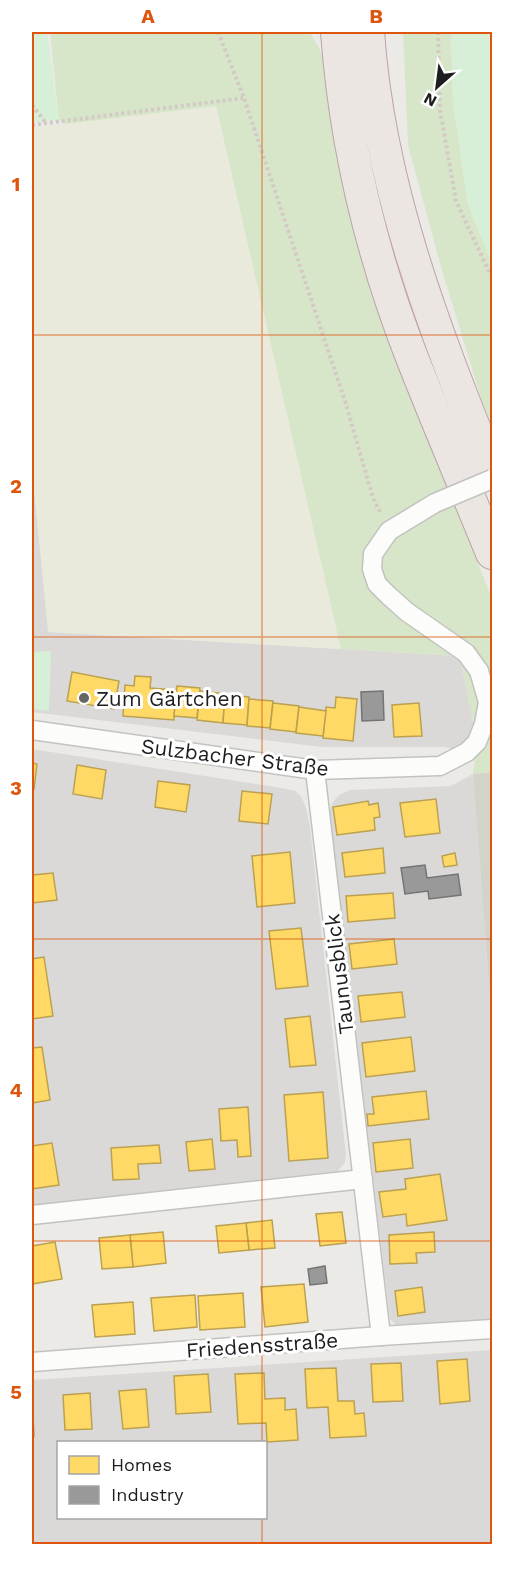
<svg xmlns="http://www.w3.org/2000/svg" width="524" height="1576" font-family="'Work Sans',sans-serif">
<rect width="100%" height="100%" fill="#ebeae6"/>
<g fill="#dad9d7" fill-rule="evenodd">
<polygon points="32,469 49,632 460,656 477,742 467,752 445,747 322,747 32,712"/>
<polygon points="32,749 282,788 295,791 301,796 306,808 310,827 346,1156 345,1162 338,1171 32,1206"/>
<polygon points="473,774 492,1025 492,1322 397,1326 390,1319 329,810 333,802 339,795 350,790 451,786"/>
<path d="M 492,1350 L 492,1544 L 32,1544 L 32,1380 ZM 58,1442 L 266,1442 L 266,1518 L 58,1518 Z"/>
</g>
<polygon fill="#d3d3c9" points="492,772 492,1025 473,774"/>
<polygon fill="#e9eadb" points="215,106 265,319 341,649 48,632 32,469 32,128"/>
<g fill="#d7e6c8">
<polygon points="50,32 310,32 322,54 326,86 353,224 414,399 492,599 492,772 473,774 477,742 460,656 341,649 216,106 66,124 59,120"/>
<polygon points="403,32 451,32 453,101 468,205 492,264 492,425 481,398 441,267 408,145"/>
</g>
<g fill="#d7efd7">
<polygon points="32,32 47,32 59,120 32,123"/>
<polygon points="451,32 492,32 492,264 468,205 453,101"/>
<polygon points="51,651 49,711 32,709 32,652"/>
</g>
<g fill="#ffd966" stroke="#bba150" stroke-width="1.5">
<polygon points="72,672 119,681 114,709 67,701"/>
<polygon points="135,676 151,677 150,688 176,690 174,720 123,716 125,685 134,686"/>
<polygon points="177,686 200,688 197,718 174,716"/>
<polygon points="200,691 225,694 223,723 197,720"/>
<polygon points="225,695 249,697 247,725 223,723"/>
<polygon points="336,697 357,699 353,741 323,738 326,707 335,708"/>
<polygon points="249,699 273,701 270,728 247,726"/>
<polygon points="273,703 299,706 296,732 270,729"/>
<polygon points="419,703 422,736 394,737 392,705"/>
<polygon points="299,707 326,711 323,736 296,733"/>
<polygon points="32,763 37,764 34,789 32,789"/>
<polygon points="77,765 106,770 102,799 73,794"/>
<polygon points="158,781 190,785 186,812 155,807"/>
<polygon points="242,791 272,794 268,824 239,821"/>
<polygon points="436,799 440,833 405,837 400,803"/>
<polygon points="368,801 369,805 378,803 380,817 374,818 375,830 337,835 333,807"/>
<polygon points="383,848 385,873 345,877 342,853"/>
<polygon points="290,852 295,903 257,907 252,856"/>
<polygon points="455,853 457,865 444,867 442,856"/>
<polygon points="53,873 57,900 32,903 32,875"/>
<polygon points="393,893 395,918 348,922 346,896"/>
<polygon points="301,928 308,986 276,989 269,931"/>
<polygon points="394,939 397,964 352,969 349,944"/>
<polygon points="44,957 53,1016 32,1019 32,959"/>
<polygon points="402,992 405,1017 361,1022 358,996"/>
<polygon points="310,1016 316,1065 290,1067 285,1019"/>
<polygon points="411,1037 415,1071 366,1077 362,1043"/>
<polygon points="42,1047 50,1100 32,1103 32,1048"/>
<polygon points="426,1091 429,1119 368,1126 367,1114 374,1114 372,1097"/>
<polygon points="323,1092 328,1158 289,1161 284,1095"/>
<polygon points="248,1107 251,1156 238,1157 237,1140 221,1141 219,1109"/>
<polygon points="212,1139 215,1169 189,1171 186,1142"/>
<polygon points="410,1139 413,1168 376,1172 373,1143"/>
<polygon points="52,1143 59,1185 32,1189 32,1146"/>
<polygon points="159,1145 161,1163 138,1164 139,1179 113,1180 111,1148"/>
<polygon points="440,1174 447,1220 407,1226 406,1214 383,1217 379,1192 406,1189 405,1179"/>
<polygon points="342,1212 346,1243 320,1246 316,1214"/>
<polygon points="272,1220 275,1248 249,1250 246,1223"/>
<polygon points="246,1223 249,1250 219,1253 216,1226"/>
<polygon points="163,1232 166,1263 133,1267 130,1235"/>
<polygon points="434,1232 435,1252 416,1253 417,1263 390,1264 389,1235"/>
<polygon points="130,1235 133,1267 102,1269 99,1238"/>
<polygon points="55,1242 62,1279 32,1284 32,1246"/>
<polygon points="304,1284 308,1322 265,1327 261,1287"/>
<polygon points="422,1287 425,1312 398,1316 395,1291"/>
<polygon points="243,1293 245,1327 200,1330 198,1296"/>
<polygon points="195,1295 197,1327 154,1331 151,1298"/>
<polygon points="133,1302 135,1334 95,1337 92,1305"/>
<polygon points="467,1359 470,1401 440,1404 437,1361"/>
<polygon points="401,1363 403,1401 373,1402 371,1364"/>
<polygon points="336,1368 338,1401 354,1401 355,1414 364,1413 366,1436 330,1438 328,1407 307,1408 305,1369"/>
<polygon points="264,1373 265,1399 285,1398 285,1410 296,1409 298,1440 267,1442 266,1423 238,1424 235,1374"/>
<polygon points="208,1374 211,1412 176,1414 174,1376"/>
<polygon points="146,1389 149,1427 123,1429 119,1391"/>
<polygon points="90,1393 92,1429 65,1430 63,1395"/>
<polygon points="32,1395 34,1436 32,1436"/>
</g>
<g fill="#999" stroke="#747474" stroke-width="1.5">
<polygon points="383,691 384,720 362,721 361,692"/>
<polygon points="425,865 427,878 458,874 461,895 429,899 428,891 405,894 401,868"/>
<polygon points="325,1266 327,1283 310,1285 308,1269"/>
</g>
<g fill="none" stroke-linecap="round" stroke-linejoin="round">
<g stroke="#c2c2c0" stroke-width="21">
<g id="minor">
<polyline points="32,730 315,770 440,766 467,752 477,742 484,724 488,702 479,671 466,653 407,612 388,595 377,584 372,569 373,554 389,531 435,503"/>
<polyline points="315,770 381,1336"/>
<polyline points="32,1215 363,1179"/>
<polyline points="32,1362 381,1336 492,1329"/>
</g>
</g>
<g stroke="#bda1a8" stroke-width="34">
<g id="trunk">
<path d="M 337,32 C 345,141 371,252 411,355 C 437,421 465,487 492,553"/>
<path d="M 368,32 C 379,187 434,329 492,472"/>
</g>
</g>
<g stroke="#d4c9c7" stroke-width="4" stroke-dasharray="3 3" stroke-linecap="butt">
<polyline points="218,32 244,98 346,404 373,498 381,514"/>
<polyline points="438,32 440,110 456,201 492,278"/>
<polyline points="32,105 46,123"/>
<polyline points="32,125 244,98"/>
</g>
<use href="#minor" stroke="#fcfcfb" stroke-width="18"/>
<use href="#trunk" stroke="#ebe6e2" stroke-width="32"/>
<g stroke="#c2c2c0" stroke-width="21" stroke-linecap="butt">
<polyline id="minor-bridge" points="435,503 492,479"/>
</g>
<use href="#minor-bridge" stroke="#fcfcfb" stroke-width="18"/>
</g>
<path fill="none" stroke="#de560d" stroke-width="1.5" stroke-opacity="0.55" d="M 262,32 L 262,1442M 32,335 L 492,335M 32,637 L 492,637M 32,939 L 492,939M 32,1241 L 492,1241M 262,1518 L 262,1544"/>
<circle fill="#656563" stroke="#fff" stroke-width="2" cx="84" cy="698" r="6"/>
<g text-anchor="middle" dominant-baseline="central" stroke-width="6" stroke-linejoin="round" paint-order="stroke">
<g font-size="21" fill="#1d1d1d" stroke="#fff" text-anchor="start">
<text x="96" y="698">Zum Gärtchen</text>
</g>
<g font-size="21" fill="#1d1d1d" stroke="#fff">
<text transform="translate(235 757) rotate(7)">Sulzbacher Straße</text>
<text transform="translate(339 974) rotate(-97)">Taunusblick</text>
<text transform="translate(262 1345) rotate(-4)">Friedensstraße</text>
</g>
</g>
<rect width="524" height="1576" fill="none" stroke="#ffffff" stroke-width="66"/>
<rect x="57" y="1441" width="210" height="78" fill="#ffffff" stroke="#a5a5a5" stroke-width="1.5"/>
<rect x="69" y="1456" width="30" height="18" fill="#ffd966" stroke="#a5a5a5" stroke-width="1.5"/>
<text x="111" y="1471" font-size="18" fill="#1d1d1d">Homes</text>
<rect x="69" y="1486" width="30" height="18" fill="#999999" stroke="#a5a5a5" stroke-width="1.5"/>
<text x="111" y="1501" font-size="18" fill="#1d1d1d">Industry</text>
<g transform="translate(437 87) rotate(208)" stroke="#ffffff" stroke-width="4.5" paint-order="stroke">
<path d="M0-4.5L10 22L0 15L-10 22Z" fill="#1d1d1d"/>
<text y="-9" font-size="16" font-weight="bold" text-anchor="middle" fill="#1d1d1d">N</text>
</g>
<rect x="33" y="33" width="458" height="1510" fill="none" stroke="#de560d" stroke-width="2"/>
<g font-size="20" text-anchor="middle" font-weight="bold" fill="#de560d">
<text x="148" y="23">A</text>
<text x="376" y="23">B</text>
<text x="16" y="191">1</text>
<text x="16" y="493">2</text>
<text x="16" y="795">3</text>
<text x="16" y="1097">4</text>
<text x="16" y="1399">5</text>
</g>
</svg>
